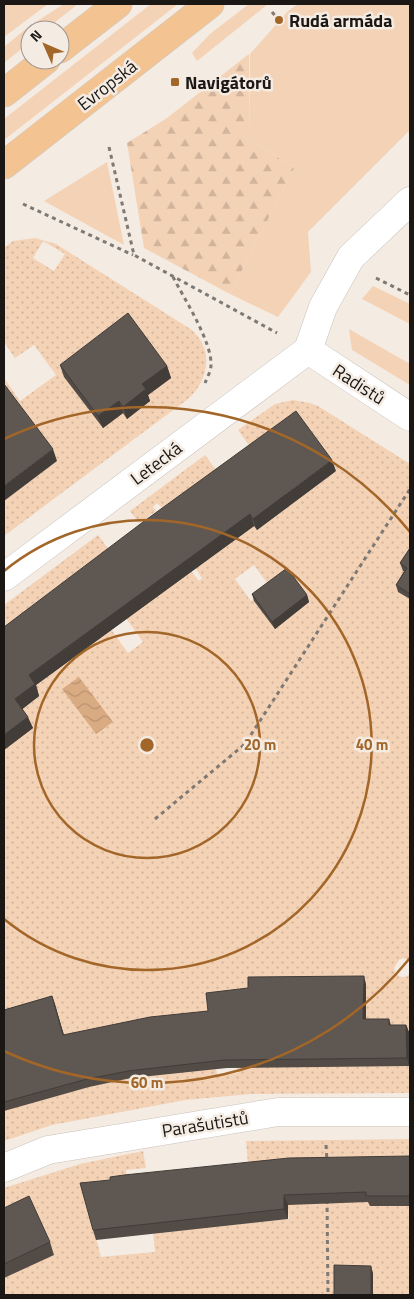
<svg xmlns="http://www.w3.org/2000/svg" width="414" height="1299" font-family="'Titillium Web',sans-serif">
<defs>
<pattern id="forest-firs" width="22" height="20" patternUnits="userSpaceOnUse" patternTransform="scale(1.25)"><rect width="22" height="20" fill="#f4d2b5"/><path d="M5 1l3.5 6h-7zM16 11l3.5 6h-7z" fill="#d1b49b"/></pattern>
<pattern id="park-dots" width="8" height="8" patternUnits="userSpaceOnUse" patternTransform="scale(1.25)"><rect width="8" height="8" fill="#f4d2b5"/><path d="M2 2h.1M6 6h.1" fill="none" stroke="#d1b49b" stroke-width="1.8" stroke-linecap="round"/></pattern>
<pattern id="water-waves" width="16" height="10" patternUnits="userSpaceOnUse" patternTransform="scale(1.25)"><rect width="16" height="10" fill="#d9ab83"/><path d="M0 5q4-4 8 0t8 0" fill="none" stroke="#ba9270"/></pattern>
</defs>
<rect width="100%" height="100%" fill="#f4ebe3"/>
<g fill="#f4d2b5">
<polygon points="4,4 48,4 4,37"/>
<polygon points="64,4 78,4 45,30 30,30 30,42 4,63 4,47 28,27"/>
<polygon points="151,4 178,4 4,140 4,119"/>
<polygon points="249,4 268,4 197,61 192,53 210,34"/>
<polygon points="298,4 410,4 410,130 308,232 311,272 278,317 230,294 294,168 250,139 250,54 288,11"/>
<polygon points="107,162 124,245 44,201"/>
<polygon points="373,286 410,304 410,324 362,299"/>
<polygon points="349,329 410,364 410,385 352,350"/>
</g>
<polygon fill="url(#forest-firs)" points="249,54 250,139 294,168 230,294 144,248 127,143 167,118"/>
<g fill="url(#park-dots)" fill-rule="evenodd">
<path d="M 35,238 L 56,244 L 192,330 C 196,334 200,339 202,343 C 212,363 203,386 188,399 L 4,536 L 4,501 L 57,461 L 4,400 L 4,378 L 20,401 L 56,375 L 34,345 L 15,358 L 4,342 L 4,248 L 13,241 ZM 43,241 L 65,254 L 54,271 L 33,258 Z"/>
<path d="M 293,400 L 310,403 L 318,406 L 410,464 L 409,575 L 398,592 L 410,599 L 410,961 L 404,958 L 399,960 L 394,968 L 395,973 C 400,978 405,978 410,974 L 410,1093 L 251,1094 L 185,1100 L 52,1125 L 4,1141 L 4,605 L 98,535 L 115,558 L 191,571 L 199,581 L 202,578 C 186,556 178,529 162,507 L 161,507 L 157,503 L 153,507 L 156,511 L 139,523 L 130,511 L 205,455 L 223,479 L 221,481 L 257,530 L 336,471 L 256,455 L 238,430 L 275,404 ZM 254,565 L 270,587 L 251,601 L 235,579 ZM 289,574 L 309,601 L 291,616 L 274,627 ZM 123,614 L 143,642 L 128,653 L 108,625 ZM 250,977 L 271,977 L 251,1013 ZM 231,998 L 238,1073 L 217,1076 L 211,1019 ZM 373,1027 L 409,1065 L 374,1066 Z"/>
<polygon points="410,1139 410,1166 370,1206 410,1206 410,1295 4,1295 4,1188 80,1164 143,1151 146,1168 126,1170 127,1186 84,1193 101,1257 155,1252 153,1233 289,1219 283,1169 248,1163 246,1141"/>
</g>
<polygon fill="url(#water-waves)" points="79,677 113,722 96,734 62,689"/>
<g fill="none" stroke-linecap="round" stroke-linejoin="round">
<g stroke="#cac1ba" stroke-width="29">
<g id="minor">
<polyline points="308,350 323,307 351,257 410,201"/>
<polyline points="308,350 410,417"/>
<polyline points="4,577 308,350"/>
<polyline points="4,1168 48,1150 278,1112 410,1112"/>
</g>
</g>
<g stroke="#cdcccb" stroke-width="29">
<g id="major">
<polyline points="60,49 118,4"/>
<polyline points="4,93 46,60"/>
<polyline points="4,165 210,4"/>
</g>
</g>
<g stroke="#7f7974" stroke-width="3" stroke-dasharray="4 4" stroke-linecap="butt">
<polyline points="272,12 277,18"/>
<polyline points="109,147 134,255 277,333"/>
<polyline points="23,204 133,255"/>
<path d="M 173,277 C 184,298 212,342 211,365 C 211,371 207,378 205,383"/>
<polyline points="376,278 410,295"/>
<polyline points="155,819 245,744 410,489"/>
<polyline points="326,1145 327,1161"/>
<polyline points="327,1200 328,1295"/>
</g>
<use href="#minor" stroke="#fff" stroke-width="28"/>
<use href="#major" stroke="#f4c392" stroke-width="28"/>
</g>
<g fill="#524b46">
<polygon points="60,365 167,366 171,378 148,395 150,401 127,419 123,413 103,428 64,377"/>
<polygon points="336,471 257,530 254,526 36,685 39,696 22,709 33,728 4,750 4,627"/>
<polygon points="410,548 410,599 398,592 396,585 404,571 403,571 400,563"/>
<polygon points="252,594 307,595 309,602 275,629 254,601"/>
<polygon points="366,984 366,1019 389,1019 391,1025 406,1025 409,1032 409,1066 227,1068 131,1078 89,1087 4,1111 4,1010 52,996 64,1035 208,1011"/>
<polygon points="410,1156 410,1206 370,1206 368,1202 288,1205 288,1219 96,1240 93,1230"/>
<polygon points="4,1208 50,1242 54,1255 4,1278"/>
</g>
<g fill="#423d39">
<polygon points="167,366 171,378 148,395 150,401 127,419 123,407 142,384"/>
<polygon points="119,401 123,413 103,428 98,416"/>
<polygon points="53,449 57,461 4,501 4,486"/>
<polygon points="332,460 336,471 257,530 253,519"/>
<polygon points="250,514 254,526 36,685 39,696 20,711 15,699 29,675"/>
<polygon points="307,595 309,602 275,629 272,622"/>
<polygon points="28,717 33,728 4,750 4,735"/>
<polygon points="364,976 366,984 366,1027 363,1019"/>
<polygon points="52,996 55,1004 66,1043 63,1035"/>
<polygon points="406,1025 409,1032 409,1066 407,1058"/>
<polygon points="284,1195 288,1205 288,1219 284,1209"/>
<polygon points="371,1266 373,1273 373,1295 371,1295"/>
</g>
<g fill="#5f5751" stroke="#423d39">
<polygon points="128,313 167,366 142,384 146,389 123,407 119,401 98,416 60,365"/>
<polygon points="4,384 53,449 4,486"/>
<polygon points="296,411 332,460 253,519 250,514 29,675 35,684 15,699 28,717 4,735 4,627 143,522"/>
<polygon points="410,548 410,594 396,585 407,568 400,563"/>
<polygon points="287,568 307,595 272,622 252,594"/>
<polygon points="364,976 363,1019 389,1019 389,1025 406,1025 407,1058 224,1060 128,1071 87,1079 4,1102 4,1010 52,996 63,1035 150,1017 208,1011 206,993 248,988 248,977"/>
<polygon points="410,1156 410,1196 366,1196 366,1192 284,1195 284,1209 93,1230 80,1183 110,1180 110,1177 124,1175 289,1158"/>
<polygon points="29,1196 50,1242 4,1264 4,1208"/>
<polygon points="334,1265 371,1266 371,1295 334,1295"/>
</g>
<g fill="none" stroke="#a26629" stroke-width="2.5">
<circle cx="147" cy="745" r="113"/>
<path d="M4 571A225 225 0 1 1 4 919"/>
<path d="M410 958A338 338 0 0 1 4 1051M4 439A338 338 0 0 1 410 532"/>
</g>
<g fill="#a26629" stroke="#f4ebe3" stroke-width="2">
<circle cx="279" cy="20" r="5"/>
<rect x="170" y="77" width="10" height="10" rx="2.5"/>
</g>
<g text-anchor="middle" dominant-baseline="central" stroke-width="5" stroke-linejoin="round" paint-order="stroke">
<g font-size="18" font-weight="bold" fill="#1a1714" stroke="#f4ebe3" text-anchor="start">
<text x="289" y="20">Rudá armáda</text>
<text x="185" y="82">Navigátorů</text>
</g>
<g font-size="18" fill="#1a1714" stroke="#f4ebe3">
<text transform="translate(107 85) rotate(-38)">Evropská</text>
<text transform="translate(359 384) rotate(33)">Radistů</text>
<text transform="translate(156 463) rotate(-37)">Letecká</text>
<text transform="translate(205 1124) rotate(-9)">Parašutistů</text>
</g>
</g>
<circle cx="147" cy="745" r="8" fill="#a26629" stroke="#f4ebe3" stroke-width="2.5"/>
<g font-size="15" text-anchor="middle" font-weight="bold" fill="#a26629" stroke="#f4ebe3" stroke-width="5" stroke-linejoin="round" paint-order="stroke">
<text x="260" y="750">20 m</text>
<text x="372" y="750">40 m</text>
<text x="147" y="1088">60 m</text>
</g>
<rect width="414" height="1299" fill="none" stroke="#1a1714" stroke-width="10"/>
<g transform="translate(45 45) rotate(315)"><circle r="24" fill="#f4ebe3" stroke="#9d9690"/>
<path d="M0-4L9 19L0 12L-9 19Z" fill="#a26629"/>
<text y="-8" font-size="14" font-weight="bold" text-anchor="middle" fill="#1a1714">N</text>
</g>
</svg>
